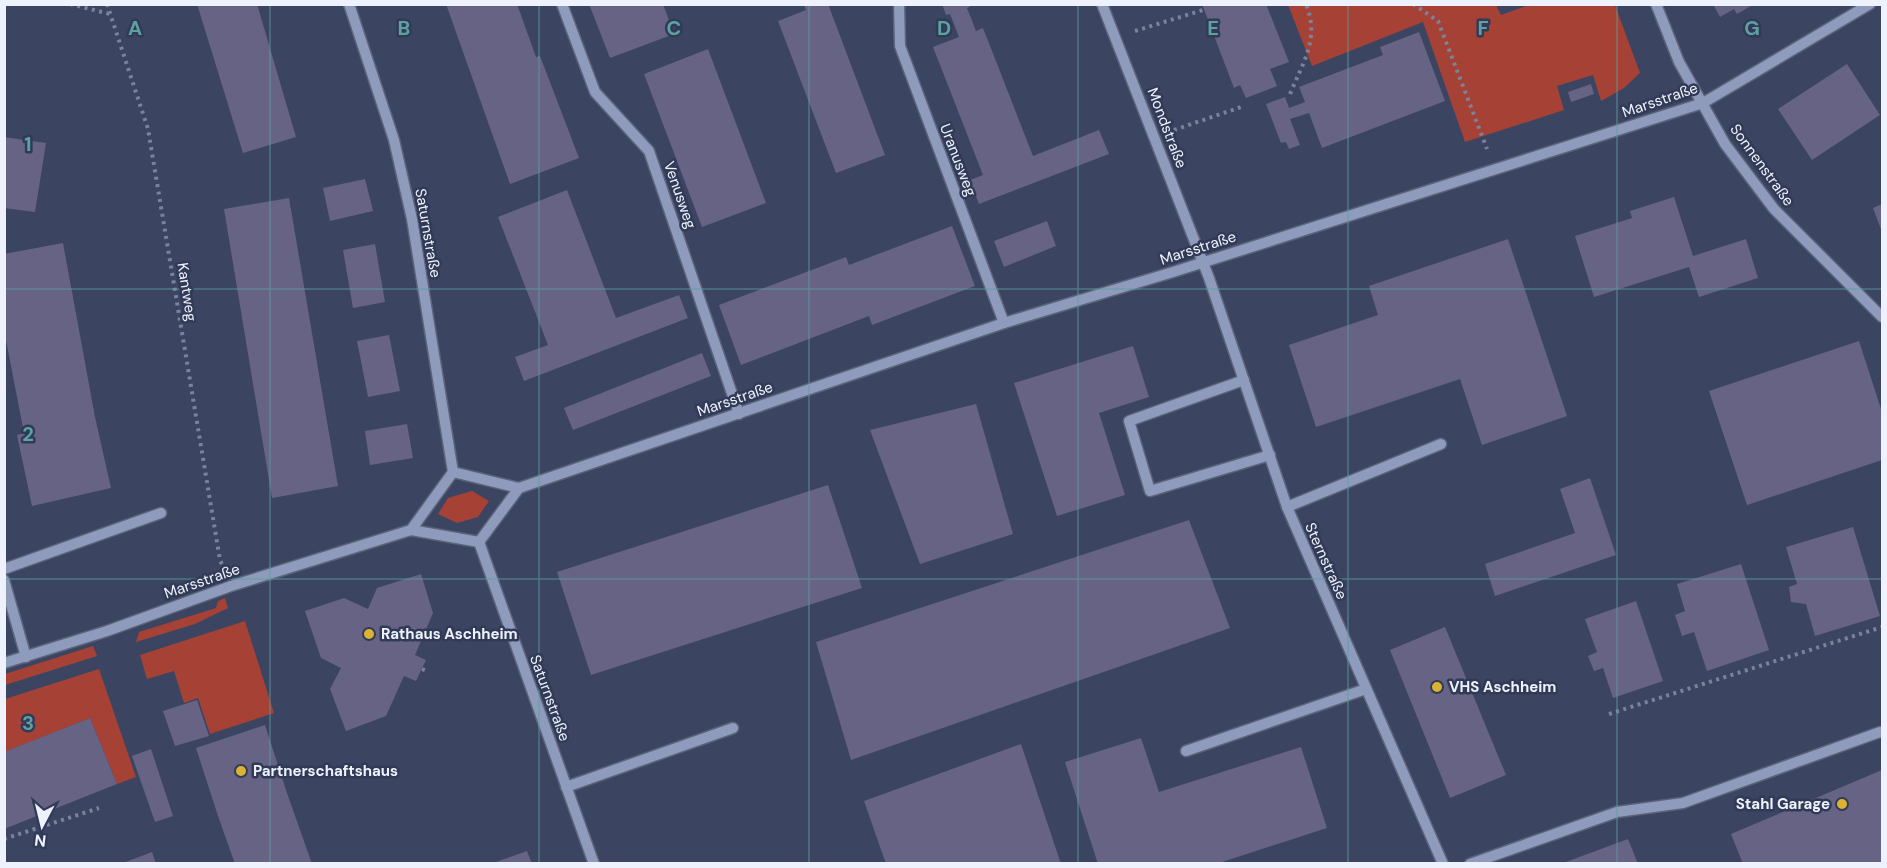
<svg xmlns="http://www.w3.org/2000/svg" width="1887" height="868" font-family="'DM Sans',sans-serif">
<rect width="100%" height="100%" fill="#3b4562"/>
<g fill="#a64136">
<polygon points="1496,5 1501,15 1529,5 1615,5 1640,73 1624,88 1601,101 1593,75 1557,86 1564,110 1465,142 1423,22 1312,66 1288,5"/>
<polygon points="472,491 489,501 478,517 457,523 438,514 448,498"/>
<polygon points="225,598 228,608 195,624 136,642 139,632 216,608 218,601"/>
<polygon points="245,621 274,713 210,734 198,698 184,703 174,671 147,679 140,655"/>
<polygon points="93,646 97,656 5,685 5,674"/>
<polygon points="99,669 136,777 117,784 90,718 5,752 5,699"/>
</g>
<g fill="#666384">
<polygon points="197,4 257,4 296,137 243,153"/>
<polygon points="446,4 517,4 536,57 540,56 579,158 510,184"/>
<polygon points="589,4 663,4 674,34 610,58"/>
<polygon points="804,4 828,4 885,155 836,173 778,21 806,10"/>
<polygon points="942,4 974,4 967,8 976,31 983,28 1033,156 1099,130 1109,154 979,204 970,180 983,175 933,47 959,37 950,14 946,15"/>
<polygon points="1202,4 1266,4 1289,62 1270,69 1277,86 1246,98 1240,85 1234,88"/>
<polygon points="1713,4 1754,4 1737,14 1734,9 1720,17"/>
<polygon points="1419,32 1445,101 1322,148 1309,113 1290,119 1300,145 1289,149 1286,142 1281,143 1266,104 1285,97 1289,108 1305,102 1299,87 1383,55 1380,47"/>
<polygon points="708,49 766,203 702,227 644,74"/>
<polygon points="1847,64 1880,115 1812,160 1778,109"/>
<polygon points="1591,84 1594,94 1571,102 1568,92"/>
<polygon points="4,137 46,143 35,212 4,208"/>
<polygon points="365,179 373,211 330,221 323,188"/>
<polygon points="567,190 616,318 679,295 688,318 524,381 515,357 548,345 498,217"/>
<polygon points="1674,197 1693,256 1746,239 1758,278 1699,297 1689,267 1594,297 1575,236 1632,218 1630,211"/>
<polygon points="289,198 338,486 272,498 224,209"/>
<polygon points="1882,204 1882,232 1873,208"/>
<polygon points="1047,221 1056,246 1004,267 994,241"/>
<polygon points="952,226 975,286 872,325 869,316 741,365 719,305 846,257 849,265"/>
<polygon points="1508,239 1567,416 1482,445 1460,379 1316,427 1289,345 1378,315 1369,286"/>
<polygon points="63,243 95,417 111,488 32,506 17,435 24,433 4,330 4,254"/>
<polygon points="375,244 385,302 353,308 343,250"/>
<polygon points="389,335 400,391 368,397 357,341"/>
<polygon points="1859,341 1882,412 1882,460 1747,505 1709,391"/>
<polygon points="1133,346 1149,397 1099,413 1125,495 1057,516 1014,383"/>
<polygon points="702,353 711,376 573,430 564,408"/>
<polygon points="976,404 1013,534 920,564 870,430"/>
<polygon points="407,424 413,458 370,465 365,431"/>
<polygon points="1590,478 1616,555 1495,596 1485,564 1575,533 1560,489"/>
<polygon points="828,485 862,588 591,675 557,572"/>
<polygon points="1189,520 1230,628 851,760 816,642"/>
<polygon points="1853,527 1880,616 1815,636 1806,604 1791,602 1789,587 1797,584 1786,547"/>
<polygon points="1741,564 1769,650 1707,671 1694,632 1682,636 1675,615 1685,611 1677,584"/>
<polygon points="421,574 433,613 415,655 426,660 416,681 404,676 386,716 346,731 330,689 341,668 321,658 305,611 344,598 368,609 377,588"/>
<polygon points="1636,601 1663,681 1613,698 1603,668 1594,671 1588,656 1597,652 1585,619"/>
<polygon points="1445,627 1506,775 1450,798 1390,650"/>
<polygon points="197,700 209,736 175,746 163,711"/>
<polygon points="90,718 117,784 4,829 4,752"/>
<polygon points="265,725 287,793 312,864 235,864 218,816 196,748"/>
<polygon points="1141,738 1159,792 1301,747 1327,828 1216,864 1098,864 1065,762"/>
<polygon points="1021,744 1061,864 886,864 864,801"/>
<polygon points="151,749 173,816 155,822 132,756"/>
<polygon points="1882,770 1882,864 1743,864 1731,834"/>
<polygon points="1628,839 1638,864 1563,864 1563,863"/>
<polygon points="527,851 532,864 494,864 493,863"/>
<polygon points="152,852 156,864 123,864 123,863"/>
</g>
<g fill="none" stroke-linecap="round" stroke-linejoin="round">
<g stroke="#5b6379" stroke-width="13">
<g id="minor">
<polyline points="349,4 394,140 412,219 453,472"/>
<polyline points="562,4 595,92 649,151 739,414"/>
<polyline points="899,4 900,46 1004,323"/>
<polyline points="1102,4 1209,278 1287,507 1443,864"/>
<polyline points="1656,4 1679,62 1725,144 1774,209 1882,317"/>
<polyline points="1244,380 1129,421 1150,491 1270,455"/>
<polygon points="453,472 519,488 479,542 411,530"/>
<polyline points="519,488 1004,323 1173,272 1703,103 1870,4"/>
<polyline points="1287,507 1441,444"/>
<polyline points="479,542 594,864"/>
<polyline points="4,569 161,513"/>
<polyline points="4,580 26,657"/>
<polyline points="4,663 107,631 231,586 411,530"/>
<polyline points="1186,751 1366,689"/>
<polyline points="566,787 733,728"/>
<polyline points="1470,864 1617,812 1683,803 1880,732"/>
</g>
</g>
<g stroke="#7b839a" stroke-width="4" stroke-dasharray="3 4.5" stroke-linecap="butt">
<polyline points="70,4 110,14"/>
<polyline points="107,4 148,129 220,560 223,567"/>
<polyline points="1413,4 1438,21 1487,149"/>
<polyline points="1135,31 1203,10"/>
<path d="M 1290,94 C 1303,62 1320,39 1306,4"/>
<polyline points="1174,130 1244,106"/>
<polyline points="422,669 427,671"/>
<polyline points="1609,714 1882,627"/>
<polyline points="4,839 99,808"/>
</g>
<use href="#minor" stroke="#8e9bbc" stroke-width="10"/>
</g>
<path fill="none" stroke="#5da1a0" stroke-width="1.5" stroke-opacity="0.55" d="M 270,4 L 270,864M 539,4 L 539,864M 809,4 L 809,864M 1078,4 L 1078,864M 1348,4 L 1348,864M 1617,4 L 1617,864M 4,289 L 1882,289M 4,579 L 1882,579"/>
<g fill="#dcb233" stroke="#313b57" stroke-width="2">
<circle cx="369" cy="634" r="6"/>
<circle cx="1437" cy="687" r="6"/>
<circle cx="241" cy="771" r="6"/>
<circle cx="1842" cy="804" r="6"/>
</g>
<g text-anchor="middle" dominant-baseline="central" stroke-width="5" stroke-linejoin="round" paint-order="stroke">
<g font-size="15" fill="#eef2fd" stroke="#313b57">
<text transform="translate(1660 100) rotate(-19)">Marsstraße</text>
<text transform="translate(1167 128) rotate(69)">Mondstraße</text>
<text transform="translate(958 160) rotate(69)">Uranusweg</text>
<text transform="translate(1762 165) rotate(54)">Sonnenstraße</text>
<text transform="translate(680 195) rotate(71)">Venusweg</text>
<text transform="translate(428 233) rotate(80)">Saturnstraße</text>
<text transform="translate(1198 248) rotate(-18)">Marsstraße</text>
<text transform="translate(187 292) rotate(81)">Kantweg</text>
<text transform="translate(735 399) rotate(-19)">Marsstraße</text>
<text transform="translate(1326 561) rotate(66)">Sternstraße</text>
<text transform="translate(202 581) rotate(-19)">Marsstraße</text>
<text transform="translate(550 698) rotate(70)">Saturnstraße</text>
</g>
<g font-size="15" font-weight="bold" fill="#eef2fd" stroke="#313b57" text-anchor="start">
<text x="381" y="634">Rathaus Aschheim</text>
<text x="1449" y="687">VHS Aschheim</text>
<text x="253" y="771">Partnerschaftshaus</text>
<text x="1830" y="804" text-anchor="end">Stahl Garage</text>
</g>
</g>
<g font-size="20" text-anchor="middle" font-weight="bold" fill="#5da1a0" stroke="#313b57" stroke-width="5" stroke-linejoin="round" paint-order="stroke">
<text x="135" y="35">A</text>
<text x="404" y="35">B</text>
<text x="674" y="35">C</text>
<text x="944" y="35">D</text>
<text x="1213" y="35">E</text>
<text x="1483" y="35">F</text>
<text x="1752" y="35">G</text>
<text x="28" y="151">1</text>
<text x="28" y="441">2</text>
<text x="28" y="730">3</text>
</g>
<rect width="1887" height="868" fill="none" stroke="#eef2fd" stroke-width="12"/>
<g transform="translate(42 826) rotate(187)" stroke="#313b57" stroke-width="4.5" paint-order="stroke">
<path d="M0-4.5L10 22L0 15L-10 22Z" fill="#eef2fd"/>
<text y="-9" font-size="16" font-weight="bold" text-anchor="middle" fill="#eef2fd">N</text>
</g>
</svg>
